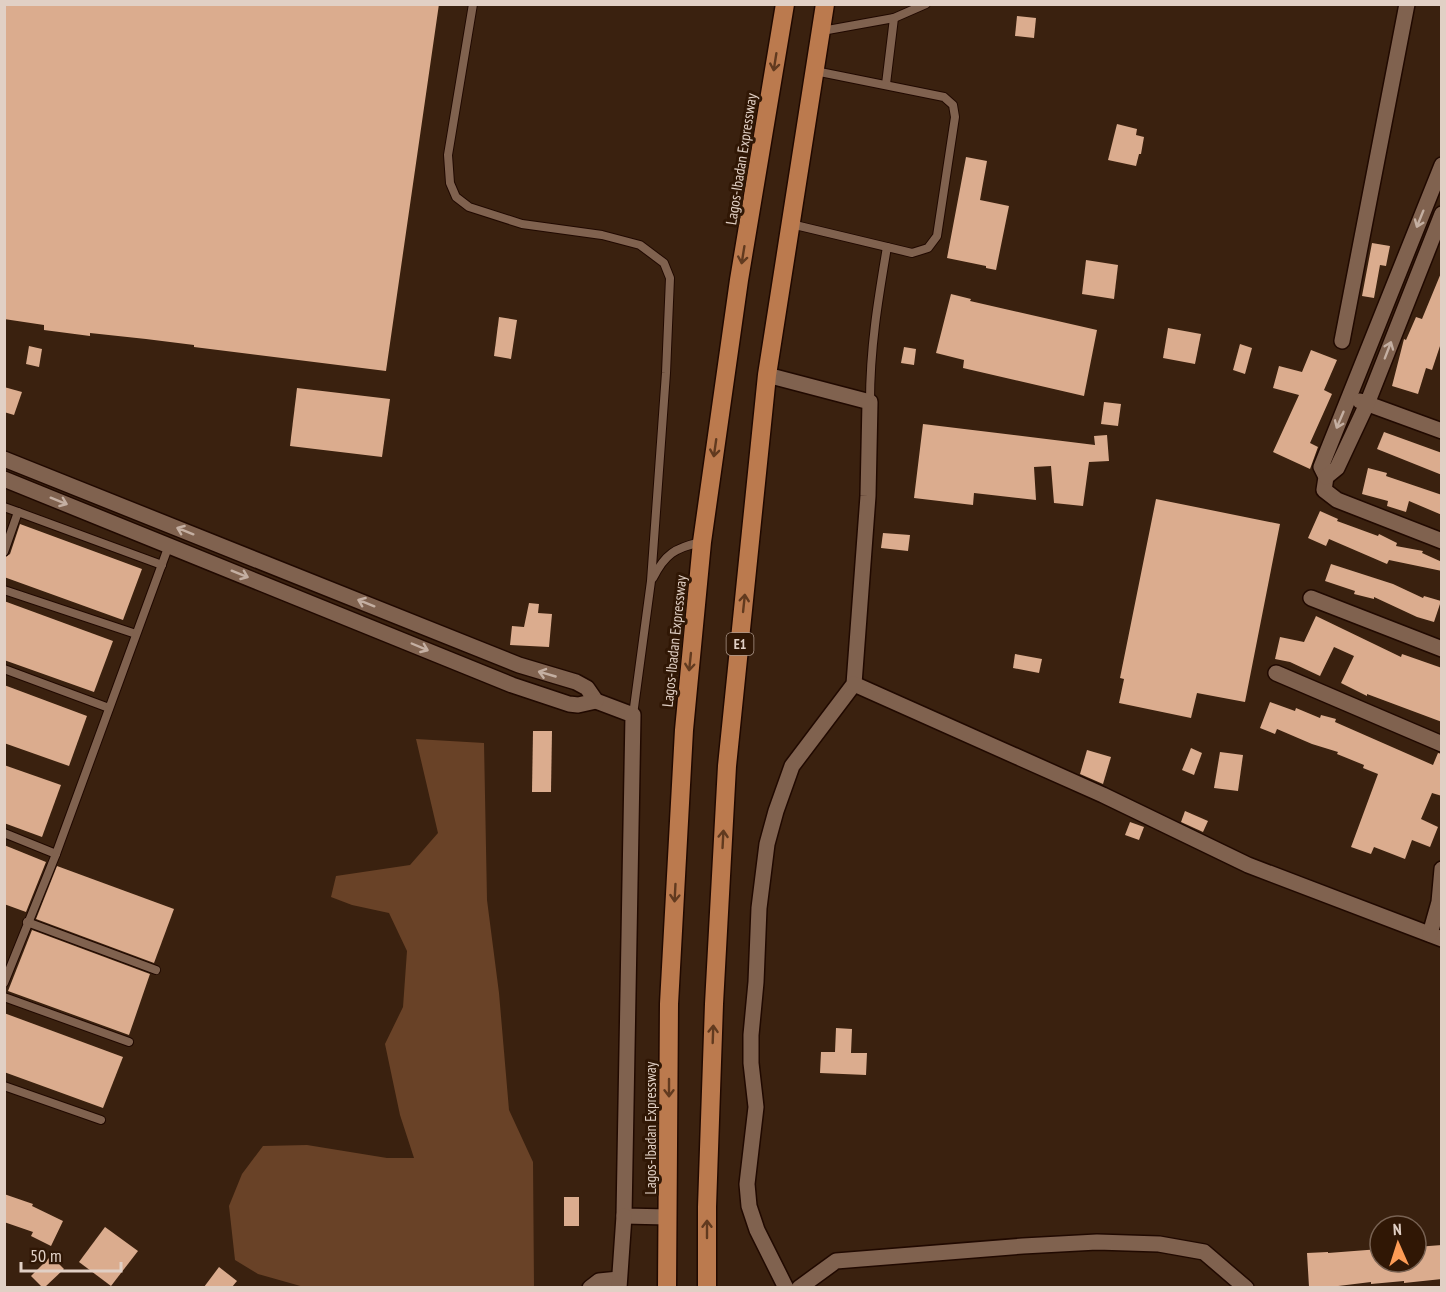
<svg xmlns="http://www.w3.org/2000/svg" width="1446" height="1292" font-family="'PT Sans Narrow',sans-serif">
<rect width="100%" height="100%" fill="#3a210f"/>
<polygon fill="#694227" points="416,739 484,743 487,900 499,993 509,1110 533,1162 534,1287 304,1287 258,1274 235,1260 229,1206 242,1174 263,1146 307,1145 387,1158 414,1158 400,1115 385,1044 403,1007 407,951 389,913 352,905 331,897 336,876 410,865 438,833"/>
<g fill="#dbac8e">
<polygon points="4,4 439,4 386,371 194,347 194,345 146,339 90,333 90,336 44,330 44,325 4,319"/>
<polygon points="1017,16 1036,18 1034,38 1015,36"/>
<polygon points="1117,124 1137,129 1136,135 1144,137 1141,154 1139,154 1136,166 1108,160"/>
<polygon points="966,157 987,161 980,200 1009,206 996,270 986,268 986,266 947,258"/>
<polygon points="1372,243 1390,246 1386,266 1380,265 1374,298 1362,296"/>
<polygon points="1086,260 1118,265 1114,299 1082,294"/>
<polygon points="1441,273 1442,340 1432,370 1426,368 1418,394 1392,386 1404,339 1406,340 1416,317 1422,319"/>
<polygon points="951,294 971,299 970,301 1097,330 1084,396 963,368 964,360 936,353"/>
<polygon points="499,317 517,320 511,359 494,356"/>
<polygon points="1168,328 1201,334 1195,364 1163,358"/>
<polygon points="1240,344 1252,348 1245,374 1233,370"/>
<polygon points="29,346 42,349 39,367 26,364"/>
<polygon points="904,347 916,349 914,365 901,363"/>
<polygon points="1311,350 1337,360 1324,390 1332,394 1310,443 1318,447 1310,469 1273,452 1299,395 1273,388 1279,366 1302,372"/>
<polygon points="4,387 22,392 14,415 4,412"/>
<polygon points="297,388 390,399 382,457 290,446"/>
<polygon points="1104,402 1121,404 1118,426 1101,424"/>
<polygon points="923,424 1095,445 1094,436 1107,435 1109,461 1089,462 1083,506 1054,503 1051,466 1034,467 1036,500 974,493 973,505 914,498"/>
<polygon points="1384,432 1442,453 1442,475 1377,449"/>
<polygon points="1368,468 1387,473 1386,476 1442,495 1442,515 1409,501 1406,512 1387,506 1388,501 1362,494"/>
<polygon points="1156,499 1280,524 1245,702 1197,693 1191,718 1119,703 1124,679 1120,678"/>
<polygon points="1320,511 1338,519 1337,521 1378,536 1379,534 1397,543 1396,546 1423,551 1422,553 1442,562 1442,571 1389,560 1387,564 1329,539 1326,546 1308,538"/>
<polygon points="20,524 142,569 123,620 4,577 4,558 10,554"/>
<polygon points="883,533 910,535 908,551 881,548"/>
<polygon points="1331,564 1393,584 1423,598 1424,596 1441,601 1434,622 1417,617 1374,597 1374,599 1354,594 1355,591 1325,581"/>
<polygon points="4,601 113,641 94,692 4,660"/>
<polygon points="529,603 539,604 538,613 552,614 549,647 510,645 512,626 524,627"/>
<polygon points="1316,616 1401,657 1402,654 1442,668 1442,722 1367,694 1367,696 1341,683 1354,656 1334,647 1320,676 1290,662 1275,659 1280,637 1304,642"/>
<polygon points="1015,654 1042,659 1039,673 1013,668"/>
<polygon points="4,685 87,716 69,766 4,743"/>
<polygon points="1270,702 1295,711 1296,708 1320,718 1321,715 1336,719 1335,722 1433,765 1438,753 1442,754 1442,796 1432,793 1421,819 1438,827 1430,847 1412,840 1405,859 1374,847 1371,854 1351,847 1378,774 1363,768 1364,765 1337,754 1338,752 1312,744 1277,729 1275,734 1260,728"/>
<polygon points="533,731 552,731 551,792 532,792"/>
<polygon points="1191,748 1202,753 1194,775 1182,770"/>
<polygon points="1087,750 1111,757 1103,784 1080,774"/>
<polygon points="1220,752 1243,755 1238,791 1214,788"/>
<polygon points="4,765 61,785 42,837 4,823"/>
<polygon points="1185,811 1208,821 1203,832 1181,822"/>
<polygon points="1130,822 1144,827 1139,840 1125,835"/>
<polygon points="4,845 46,862 26,912 4,904"/>
<polygon points="57,866 174,909 154,963 36,919"/>
<polygon points="32,930 150,974 129,1035 8,991"/>
<polygon points="4,1013 123,1057 103,1108 4,1072"/>
<polygon points="836,1028 852,1029 851,1053 867,1053 866,1075 820,1073 821,1052 835,1052"/>
<polygon points="4,1194 33,1204 32,1206 63,1221 51,1246 31,1236 33,1232 4,1222"/>
<rect x="564" y="1197" width="15" height="29"/>
<polygon points="105,1227 138,1251 111,1286 79,1262"/>
<polygon points="1442,1245 1442,1279 1404,1283 1404,1281 1371,1284 1371,1282 1330,1287 1309,1287 1307,1253 1328,1252 1328,1253 1380,1249 1380,1262 1416,1262 1416,1247"/>
<polygon points="51,1256 64,1269 45,1287 42,1287 31,1276"/>
<polygon points="219,1267 237,1281 232,1287 204,1287"/>
</g>
<g fill="none" stroke-linecap="round" stroke-linejoin="round">
<g stroke="#200900" stroke-width="10">
<g id="service">
<polyline points="473,4 448,155 450,183 456,197 469,207 522,224 602,235 640,245 664,263 670,278 666,373 651,581 633,715"/>
<polyline points="822,31 894,18 926,4"/>
<polyline points="886,84 894,18"/>
<polyline points="791,224 912,253 928,248 937,236 955,117 953,105 944,97 815,71"/>
<path d="M 870,402 C 870,348 878,300 887,247"/>
<polyline points="4,507 18,512"/>
<polyline points="4,552 18,512 162,565"/>
<path d="M 653,578 C 665,554 675,548 701,542"/>
<polyline points="4,590 136,634"/>
<polyline points="4,669 109,708"/>
<polyline points="4,833 56,854"/>
<polyline points="27,922 156,970"/>
<polyline points="4,983 56,854 169,545"/>
<polyline points="4,997 129,1042"/>
<polyline points="4,1086 101,1120"/>
</g>
</g>
<g stroke="#200900" stroke-width="18">
<g id="minor">
<polyline points="1442,165 1321,467 1326,477 1324,490 1337,500 1442,541"/>
<polyline points="1342,341 1407,4"/>
<polyline points="767,375 870,402 868,496 854,684 792,766 776,811 767,844 759,908 756,982 751,1035 751,1063 756,1107 747,1184 749,1206 757,1230 786,1288"/>
<polyline points="1360,401 1442,431"/>
<polyline points="4,459 519,665 576,682 587,688 596,701 633,715 624,1216 668,1217"/>
<polyline points="1326,477 1337,468 1367,404 1442,214"/>
<polyline points="4,479 512,685 569,704 578,705 596,701"/>
<polyline points="1311,598 1442,649"/>
<polyline points="1276,673 1442,744"/>
<polyline points="854,684 1103,795 1248,865 1442,939"/>
<polyline points="1430,934 1439,902 1442,869"/>
<polyline points="590,1288 599,1281 619,1279"/>
<polyline points="619,1288 624,1216"/>
<polyline points="799,1288 836,1261 1023,1246 1097,1242 1159,1244 1204,1252 1246,1288"/>
</g>
</g>
<g stroke="#200900" stroke-width="21">
<g id="motorway">
<polyline points="667,1288 669,1004 684,730 702,542 739,280 785,4"/>
<polyline points="707,1288 707,1207 714,1004 727,766 767,375 825,4"/>
</g>
</g>
<use href="#service" stroke="#80624f" stroke-width="8"/>
<use href="#minor" stroke="#80624f" stroke-width="15"/>
<use href="#motorway" stroke="#bb7a4e" stroke-width="18"/>
</g>
<defs><path id="oneway-shaft" d="M-6 0H5M1.5-3L5.5 0L1.5 3" fill="none" stroke-width="1.6" stroke-linecap="round" stroke-linejoin="round" transform="scale(1.5)"/></defs>
<g stroke="#613a1f">
<use href="#oneway-shaft" transform="translate(775 62) rotate(99)"/>
<use href="#oneway-shaft" transform="translate(743 255) rotate(99)"/>
<use href="#oneway-shaft" transform="translate(715 448) rotate(98)"/>
<use href="#oneway-shaft" transform="translate(744 603) rotate(-84)"/>
<use href="#oneway-shaft" transform="translate(690 662) rotate(96)"/>
<use href="#oneway-shaft" transform="translate(723 839) rotate(-87)"/>
<use href="#oneway-shaft" transform="translate(675 893) rotate(93)"/>
<use href="#oneway-shaft" transform="translate(713 1034) rotate(-88)"/>
<use href="#oneway-shaft" transform="translate(669 1088) rotate(90)"/>
<use href="#oneway-shaft" transform="translate(707 1229) rotate(-90)"/>
</g>
<g stroke="#c4afa2">
<use href="#oneway-shaft" transform="translate(1420 219) rotate(112)"/>
<use href="#oneway-shaft" transform="translate(1388 350) rotate(-69)"/>
<use href="#oneway-shaft" transform="translate(1340 420) rotate(113)"/>
<use href="#oneway-shaft" transform="translate(59 501) rotate(22)"/>
<use href="#oneway-shaft" transform="translate(185 531) rotate(-158)"/>
<use href="#oneway-shaft" transform="translate(240 574) rotate(22)"/>
<use href="#oneway-shaft" transform="translate(366 603) rotate(-158)"/>
<use href="#oneway-shaft" transform="translate(420 647) rotate(23)"/>
<use href="#oneway-shaft" transform="translate(547 674) rotate(-164)"/>
</g>
<g text-anchor="middle" dominant-baseline="central" stroke-width="6" stroke-linejoin="round" paint-order="stroke">
<rect fill="#301705" stroke="#ac988b" stroke-width="1.5" x="726.5" y="633" width="27" height="22" rx="4.5"/>
<g font-size="14" font-weight="bold" fill="#e1d0c5">
<text x="740" y="644">E1</text>
</g>
<g font-size="15" fill="#e1d0c5" stroke="#301705">
<text transform="translate(741 159) rotate(-81)">Lagos-Ibadan Expressway</text>
<text transform="translate(674 641) rotate(-84)">Lagos-Ibadan Expressway</text>
<text transform="translate(650 1128) rotate(-90)">Lagos-Ibadan Expressway</text>
</g>
</g>
<rect width="1446" height="1292" fill="none" stroke="#e1d0c5" stroke-width="12"/>
<g transform="translate(1398 1244) rotate(357)"><circle r="28" fill="#301705" stroke="#776152" stroke-width="1.5"/>
<path d="M0-4.5L10 22L0 15L-10 22Z" fill="#fd9c56"/>
<text y="-9" font-size="16" font-weight="bold" text-anchor="middle" fill="#e1d0c5">N</text>
</g>
<path d="M21 1262v9h100v-9" fill="none" stroke="#e1d0c5" stroke-width="3"/>
<text x="30" y="1262" font-size="18" fill="#e1d0c5" stroke="#301705" stroke-width="4.5" paint-order="stroke">50 m</text>
</svg>
